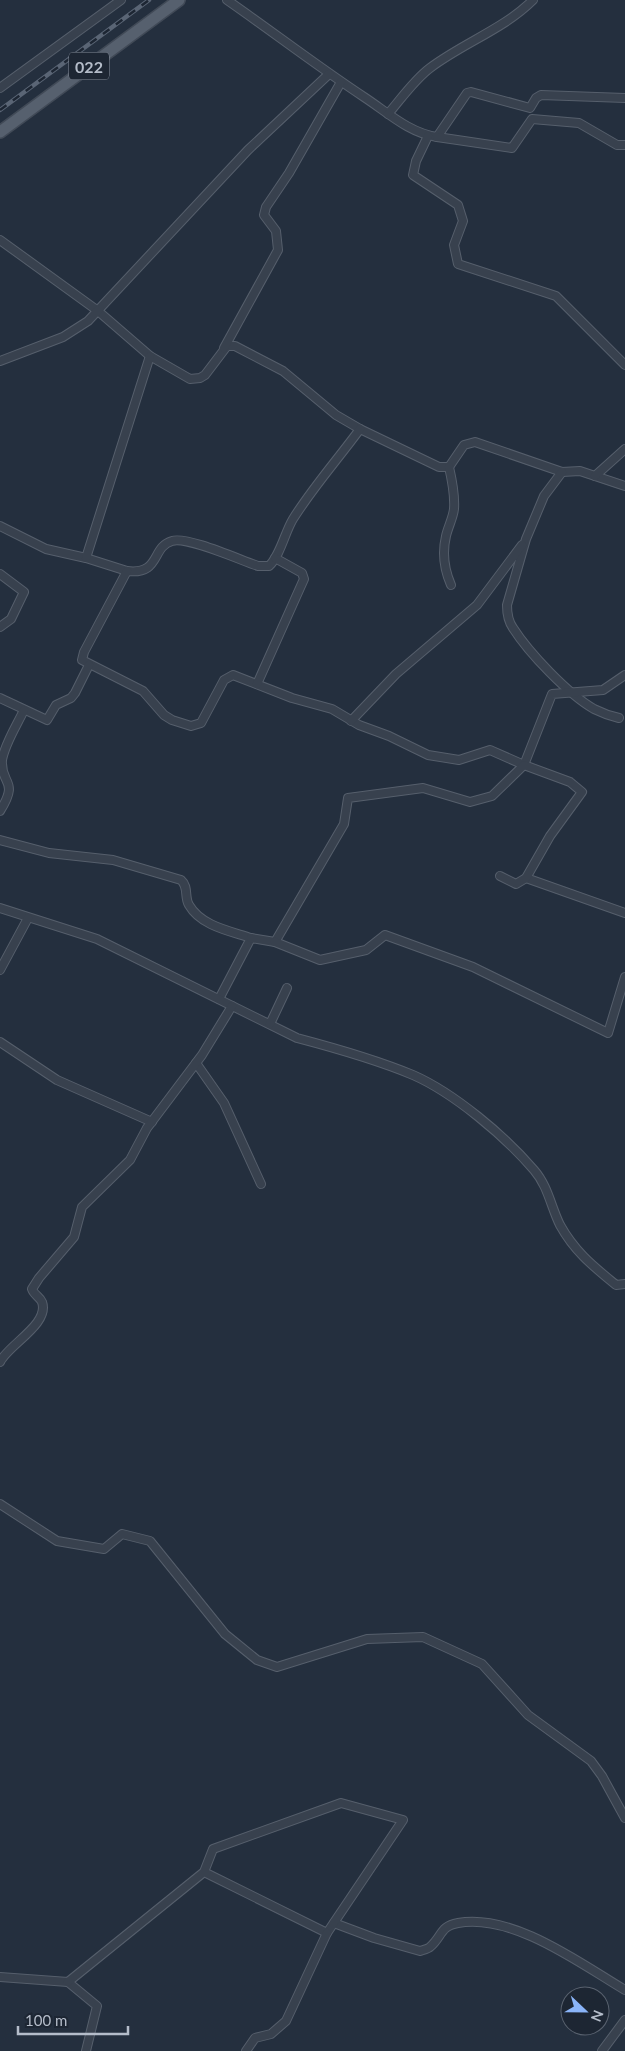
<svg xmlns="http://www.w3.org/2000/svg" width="625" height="2051" font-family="Lato,sans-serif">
<rect width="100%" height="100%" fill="#242f3e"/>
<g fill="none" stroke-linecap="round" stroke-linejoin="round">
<g stroke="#565f6c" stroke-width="10">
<g id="street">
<path d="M 227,0 C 273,32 317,66 364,97 C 387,112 409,133 437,137 L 467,93 L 471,92 L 530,108 L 536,98 L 541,95 L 625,98"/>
<polyline points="0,88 121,0"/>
<path d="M 388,114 C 401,99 414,80 430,68 C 463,43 504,29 533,0"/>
<polyline points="428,136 416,161 413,175 458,205 463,221 454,245 458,264 556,296 625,365"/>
<polyline points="437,137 512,148 532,119 579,123 617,145 625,145"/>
<polyline points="0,240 98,311 150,356 190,379 200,378 205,375 227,346 235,346 283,371 336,415 360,429 439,467 449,467 464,445 475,442 562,472 580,471 625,486"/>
<polyline points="224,348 278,250 276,231 264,215 266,207 289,173 341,82"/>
<polyline points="0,361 63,337 88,321 248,150 329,74"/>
<path d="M 449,467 C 452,480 455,495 454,509 C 453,518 448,527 446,536 C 442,553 444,569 451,585"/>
<path d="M 562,472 L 544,496 L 526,539 L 507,605 C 507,613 508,621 513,628 C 529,653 568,694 594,709 C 602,713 610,716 619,718"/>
<polyline points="595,476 625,449"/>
<path d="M 0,526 L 46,549 L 86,558 L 127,571 C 161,575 151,547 172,541 C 187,536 240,560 258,566 L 269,566 C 280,556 285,532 293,519 C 313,487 338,459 360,429"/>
<polyline points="86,558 150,356"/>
<polyline points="127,571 84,652 82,660 143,691 164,715 172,720 191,726 201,723 224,680 233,675 292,698 332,709 359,725 389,736 428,755 459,760 490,750 524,765 552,694 603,690 625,675"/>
<polyline points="0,574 24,592 11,619 0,627"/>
<polyline points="257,684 304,579 302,573 275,558"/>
<polyline points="0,698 47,720 56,705 71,698 75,693 89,665"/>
<polyline points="351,721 396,674 477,605 522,545"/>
<path d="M 0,811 C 20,779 0,785 2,760 C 5,743 17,725 24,710"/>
<path d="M 0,840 L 49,853 L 113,860 L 181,880 C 189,887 184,897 189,905 C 201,926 230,931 251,938 L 219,999"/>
<polyline points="526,878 625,913"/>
<path d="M 0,908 L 97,939 L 297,1038 C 335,1048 377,1060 413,1075 C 454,1093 505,1136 534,1170 C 548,1186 551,1207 560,1225 C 575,1252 593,1266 616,1285 L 625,1284"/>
<polyline points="251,938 275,942 344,824 348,798 423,788 470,802 492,796 524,765 570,782 582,792 550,836 526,878 516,884 500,876"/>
<polyline points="275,942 320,960 366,950 385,935 473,967 608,1033 625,977"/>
<polyline points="0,970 28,918"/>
<polyline points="270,1024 287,988"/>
<polyline points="0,1042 57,1080 152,1122"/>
<polyline points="196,1063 224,1103 261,1184"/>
<path d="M 0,1362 C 8,1345 50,1324 42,1302 C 40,1297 34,1295 32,1289 L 39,1278 L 74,1237 L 82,1207 L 130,1160 L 147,1128 L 202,1055 L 232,1006"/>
<polyline points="0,1504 57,1541 104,1549 122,1534 150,1541 225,1634 257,1660 277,1667 367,1639 423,1637 482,1664 528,1715 591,1761 602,1776 625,1818"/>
<path d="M 334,1923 L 374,1938 L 420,1951 C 423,1950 428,1949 430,1947 C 442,1937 440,1926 458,1923 C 513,1913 581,1964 625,1990"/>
<polyline points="0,1977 68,1982 97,2006 86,2051"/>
<polyline points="68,1982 204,1872 213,1849 341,1803 403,1820 327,1933 204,1872"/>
<polyline points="246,2051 255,2038 271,2034 286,2021 327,1933"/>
<polyline points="602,2051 625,2020"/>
</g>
</g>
<g stroke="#414a57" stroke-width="14">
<polyline id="primary" points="0,132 179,0"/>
</g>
<use href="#street" stroke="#38414e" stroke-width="8"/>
<use href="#primary" stroke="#56606e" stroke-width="11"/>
<g stroke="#5a6575" stroke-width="4.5">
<polyline id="rail" points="0,110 149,0"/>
</g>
<use href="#rail" stroke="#1d2633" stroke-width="2.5" stroke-dasharray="8" stroke-linecap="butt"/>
</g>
<g text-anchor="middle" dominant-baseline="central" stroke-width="5" stroke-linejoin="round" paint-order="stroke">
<rect fill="#1d2633" stroke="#878f9c" stroke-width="1" x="69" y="52.5" width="40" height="27" rx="4"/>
<g font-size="16" font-weight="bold" fill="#b4bcc9">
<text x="89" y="66">022</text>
</g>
</g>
<g transform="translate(585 2011) rotate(112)"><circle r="24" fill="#1d2633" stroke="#59626f"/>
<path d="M0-4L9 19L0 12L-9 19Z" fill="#8ab4f8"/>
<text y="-8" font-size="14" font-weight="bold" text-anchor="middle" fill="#b4bcc9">N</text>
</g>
<path d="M18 2026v8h110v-8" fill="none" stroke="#b4bcc9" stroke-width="2.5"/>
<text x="25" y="2026" font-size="15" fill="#b4bcc9" stroke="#1d2633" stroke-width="4" paint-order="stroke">100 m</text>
</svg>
